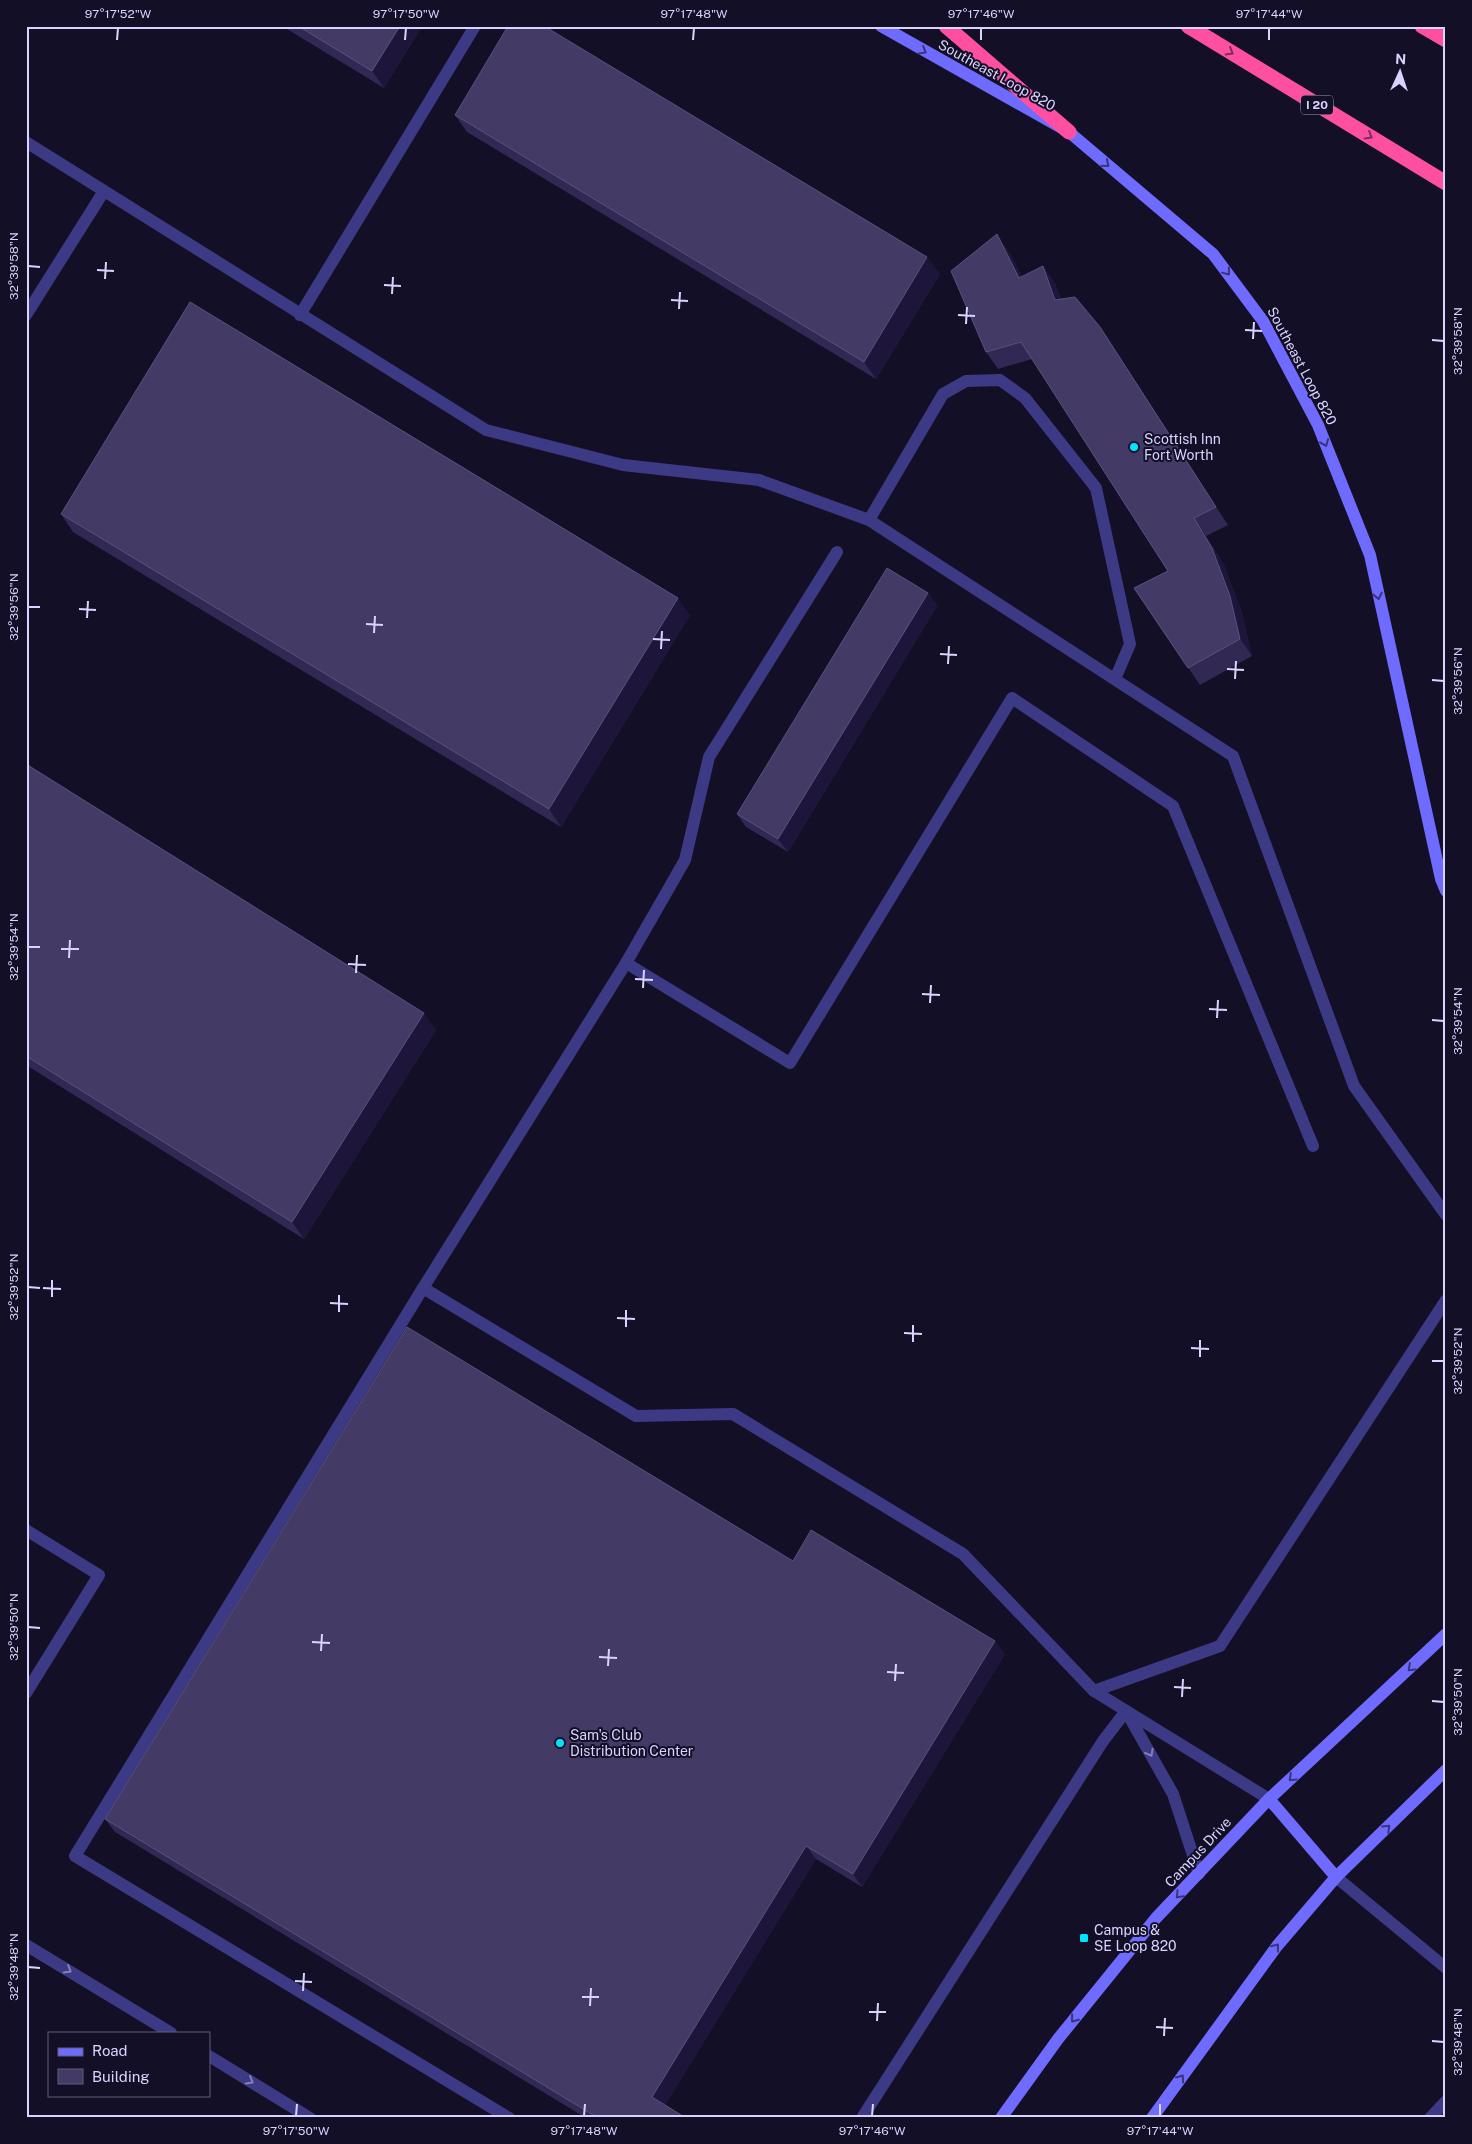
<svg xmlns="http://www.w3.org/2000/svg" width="1472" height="2144" font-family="'Public Sans',sans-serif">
<rect width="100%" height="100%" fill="#130f26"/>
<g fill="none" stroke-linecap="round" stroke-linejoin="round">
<g stroke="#3d3a85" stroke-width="12">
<polyline points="26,142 486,430 623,465 759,480 869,520 1233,756 1354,1086 1446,1215"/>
<polyline points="26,315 104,191"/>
<polyline points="300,315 475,26"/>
<polyline points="869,520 943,394 966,381 1000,380 1025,398 1096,488 1130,644 1115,679"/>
<polyline points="626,963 790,1063 1012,698 1173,806 1313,1146"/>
<polyline points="423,1288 626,963 685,860 709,757 837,552"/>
<polyline points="26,1530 99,1575 26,1693"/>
<polyline points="1094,1691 1220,1646 1446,1300"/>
<polyline points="1336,1877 1446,1968"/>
<polyline points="26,1945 171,2033"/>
<polyline points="209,2056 310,2118"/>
<polyline points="509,2118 75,1856 423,1288 636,1416 733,1414 963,1554 1094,1691 1269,1799"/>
<polyline points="862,2118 1103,1741 1126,1711 1173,1794 1199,1874"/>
<polyline points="1430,2118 1446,2101"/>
</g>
<g stroke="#6f6bff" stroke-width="12">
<polyline points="881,26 1069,132 1213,254 1263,321 1318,425 1370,555 1441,879 1446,891"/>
<polyline points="1269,1799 1336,1877"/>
<polyline points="1001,2118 1058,2039 1156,1918 1269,1799 1446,1634"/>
<polyline points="1152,2118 1277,1946 1336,1877 1446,1770"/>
</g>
<g stroke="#ff4fa3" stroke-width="15">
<polyline points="946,26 1069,132"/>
<polyline points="1188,26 1446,183"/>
<polyline points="1422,26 1446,40"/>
</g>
</g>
<g fill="#312854">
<polygon points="282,26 422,26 384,88"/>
<polygon points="455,115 940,274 876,379 467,132"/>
<polygon points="1009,252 1022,277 1043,266 1055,284 1061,299 1100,327 1112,345 1228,525 1206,536 1224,565 1242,613 1252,656 1200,685 1134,588 1168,571 1032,359 998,369 986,352"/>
<polygon points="61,514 690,615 561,827 73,532"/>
<polygon points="928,593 937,606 788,852 746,827 737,814"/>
<polygon points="26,764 436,1030 304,1239 26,1065"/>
<polygon points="793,1561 1005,1654 862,1887 816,1859 665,2105 686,2118 586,2118 115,1832 105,1819"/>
</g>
<g fill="#1d163a">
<polygon points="400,26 422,26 384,88 372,71"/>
<polygon points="997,234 1009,252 1031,296 1019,278"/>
<polygon points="927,257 940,274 876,379 864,362"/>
<polygon points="1043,266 1055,284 1067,318 1055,300"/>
<polygon points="1100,327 1112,345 1228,525 1216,507"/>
<polygon points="1194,518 1206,536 1224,565 1242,613 1252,656 1240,639"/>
<polygon points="928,593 937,606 788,852 778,839"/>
<polygon points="678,598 690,615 561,827 549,809"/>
<polygon points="424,1013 436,1030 304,1239 292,1222"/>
<polygon points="995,1641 1005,1654 862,1887 853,1874"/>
<polygon points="806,1846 816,1859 662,2111 652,2097"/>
</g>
<g fill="#433a66" stroke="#5a527e">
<polygon points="298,26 400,26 372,71"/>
<polygon points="508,26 544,26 927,257 864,362 455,115"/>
<polygon points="997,234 1019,278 1043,266 1055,300 1075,297 1100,327 1216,507 1194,518 1212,548 1230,596 1240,639 1188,668 1134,588 1168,571 1021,342 986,352 951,271"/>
<polygon points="190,302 678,598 549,809 61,514"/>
<polygon points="887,568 928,593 778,839 737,814"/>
<polygon points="26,764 424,1013 292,1222 26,1056"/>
<polygon points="407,1327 793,1561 811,1530 995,1641 853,1874 806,1846 652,2097 686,2118 598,2118 105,1819"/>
</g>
<defs><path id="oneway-chevron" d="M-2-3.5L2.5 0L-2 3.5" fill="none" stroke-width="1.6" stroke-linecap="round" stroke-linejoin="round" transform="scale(1.25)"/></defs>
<g stroke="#38347d">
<use href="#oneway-chevron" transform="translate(923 51) rotate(31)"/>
<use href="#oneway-chevron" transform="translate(1106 164) rotate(40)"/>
<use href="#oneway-chevron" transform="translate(1227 272) rotate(53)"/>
<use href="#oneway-chevron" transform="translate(1325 443) rotate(68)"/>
<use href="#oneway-chevron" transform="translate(1378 596) rotate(78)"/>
<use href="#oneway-chevron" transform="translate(1411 1668) rotate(137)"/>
<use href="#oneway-chevron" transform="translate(1292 1778) rotate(137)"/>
<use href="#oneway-chevron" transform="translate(1387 1828) rotate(-44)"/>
<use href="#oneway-chevron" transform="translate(1179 1895) rotate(133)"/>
<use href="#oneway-chevron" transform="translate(1276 1947) rotate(-52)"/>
<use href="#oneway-chevron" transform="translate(1074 2019) rotate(129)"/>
<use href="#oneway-chevron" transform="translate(1181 2078) rotate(-54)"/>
</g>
<g stroke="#7d2c5e">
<use href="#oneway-chevron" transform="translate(1230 52) rotate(31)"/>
<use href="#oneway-chevron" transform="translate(1369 136) rotate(31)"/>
</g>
<g stroke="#837fbc">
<use href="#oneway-chevron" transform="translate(1150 1753) rotate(61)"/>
<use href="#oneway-chevron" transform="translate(68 1970) rotate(31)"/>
<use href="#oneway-chevron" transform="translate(250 2081) rotate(31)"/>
</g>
<path fill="none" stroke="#d9d4ff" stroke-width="2" d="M 117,40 L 118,28M 405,40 L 406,28M 693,40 L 694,28M 981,40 L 981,28M 1269,40 L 1269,28M 28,266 L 40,267M 97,270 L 114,271M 105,279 L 106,262M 384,285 L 401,286M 392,294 L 393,277M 671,300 L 688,301M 679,309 L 680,292M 958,315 L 975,316M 966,324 L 967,307M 1245,330 L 1262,331M 1253,339 L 1254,322M 1432,340 L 1444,341M 28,607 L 40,607M 79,609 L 96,610M 87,618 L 88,601M 366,624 L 383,625M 374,633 L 375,616M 653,639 L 670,640M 661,649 L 662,631M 940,654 L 957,655M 948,664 L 949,646M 1227,669 L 1244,670M 1235,679 L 1236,661M 1432,680 L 1444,681M 28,947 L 40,947M 61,949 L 79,949M 69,958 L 70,940M 348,964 L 366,965M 356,973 L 357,955M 635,979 L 653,980M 643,988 L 644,970M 922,994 L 940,995M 930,1003 L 931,985M 1209,1009 L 1227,1010M 1217,1018 L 1218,1000M 1432,1020 L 1444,1021M 28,1287 L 40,1288M 43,1288 L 61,1289M 52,1297 L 52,1280M 330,1303 L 348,1304M 339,1312 L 339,1295M 617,1318 L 635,1319M 626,1327 L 626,1310M 904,1333 L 922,1334M 913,1342 L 913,1325M 1191,1348 L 1209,1349M 1200,1357 L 1200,1340M 1432,1361 L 1444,1361M 28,1627 L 40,1628M 312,1642 L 330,1643M 321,1651 L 322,1634M 599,1657 L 617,1658M 608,1666 L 609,1649M 887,1672 L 904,1673M 895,1681 L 896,1664M 1174,1687 L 1191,1688M 1182,1697 L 1183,1679M 1432,1701 L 1444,1702M 28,1967 L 40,1968M 295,1981 L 312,1982M 303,1991 L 304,1973M 582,1997 L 599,1997M 590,2006 L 591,1988M 869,2012 L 886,2012M 877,2021 L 878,2003M 1156,2027 L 1173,2028M 1164,2036 L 1165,2018M 1432,2041 L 1444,2042M 296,2116 L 297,2104M 584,2116 L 585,2104M 872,2116 L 873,2104M 1160,2116 L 1160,2104"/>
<g fill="#00e5ff" stroke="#130f26" stroke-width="2">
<circle cx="1134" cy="447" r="5"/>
<circle cx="560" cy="1743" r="5"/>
<rect x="1079" y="1933" width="10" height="10" rx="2.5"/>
</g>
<g text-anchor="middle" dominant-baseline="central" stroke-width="4" stroke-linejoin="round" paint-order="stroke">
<rect fill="#130f26" stroke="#9e99be" stroke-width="1" x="1301" y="95.5" width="32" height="19" rx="4"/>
<g font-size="12" font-weight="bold" fill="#d9d4ff">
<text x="1317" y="105">I 20</text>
</g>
<g font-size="14" fill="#d9d4ff" stroke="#130f26">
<text transform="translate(997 75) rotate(29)">Southeast Loop 820</text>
<text transform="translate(1302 366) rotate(62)">Southeast Loop 820</text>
<text transform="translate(1198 1852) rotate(-47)">Campus Drive</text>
</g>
<g font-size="14" fill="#d9d4ff" stroke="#130f26" text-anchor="start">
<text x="1144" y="439">Scottish Inn<tspan x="1144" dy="16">Fort Worth</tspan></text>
<text x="570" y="1735">Sam's Club<tspan x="570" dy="16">Distribution Center</tspan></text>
<text x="1094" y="1930">Campus &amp;<tspan x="1094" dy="16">SE Loop 820</tspan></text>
</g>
</g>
<rect width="1472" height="2144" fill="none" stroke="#130f26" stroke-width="55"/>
<rect x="48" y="2032" width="162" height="65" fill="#130f26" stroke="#625e7d"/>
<rect x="58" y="2048" width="25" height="8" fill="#6f6bff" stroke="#625e7d"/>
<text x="92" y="2056" font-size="15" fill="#d9d4ff">Road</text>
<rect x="58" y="2069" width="25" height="15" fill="#433a66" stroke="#625e7d"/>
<text x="92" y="2082" font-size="15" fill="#d9d4ff">Building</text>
<g transform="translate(1400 72) rotate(3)" stroke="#130f26" stroke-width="4" paint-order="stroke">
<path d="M0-4L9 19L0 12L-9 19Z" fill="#d9d4ff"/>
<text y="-8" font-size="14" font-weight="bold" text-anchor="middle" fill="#d9d4ff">N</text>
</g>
<rect x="28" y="28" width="1416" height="2088" fill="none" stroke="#d9d4ff" stroke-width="2"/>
<g font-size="12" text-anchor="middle" fill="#d9d4ff">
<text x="118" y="18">97°17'52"W</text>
<text x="406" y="18">97°17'50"W</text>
<text x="694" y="18">97°17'48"W</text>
<text x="981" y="18">97°17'46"W</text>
<text x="1269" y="18">97°17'44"W</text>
<text transform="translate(14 266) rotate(-90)" y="4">32°39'58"N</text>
<text transform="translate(1458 341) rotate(-90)" y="4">32°39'58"N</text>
<text transform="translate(14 607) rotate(-90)" y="4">32°39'56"N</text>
<text transform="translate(1458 681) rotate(-90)" y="4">32°39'56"N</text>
<text transform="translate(14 947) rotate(-90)" y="4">32°39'54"N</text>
<text transform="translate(1458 1021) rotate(-90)" y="4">32°39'54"N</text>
<text transform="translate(14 1287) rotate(-90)" y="4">32°39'52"N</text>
<text transform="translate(1458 1361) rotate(-90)" y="4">32°39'52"N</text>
<text transform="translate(14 1627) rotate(-90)" y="4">32°39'50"N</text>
<text transform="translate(1458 1702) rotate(-90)" y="4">32°39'50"N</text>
<text transform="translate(14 1967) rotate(-90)" y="4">32°39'48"N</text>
<text transform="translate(1458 2042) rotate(-90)" y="4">32°39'48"N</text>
<text x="296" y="2135">97°17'50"W</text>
<text x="584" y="2135">97°17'48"W</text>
<text x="872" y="2135">97°17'46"W</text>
<text x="1160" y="2135">97°17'44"W</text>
</g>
</svg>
